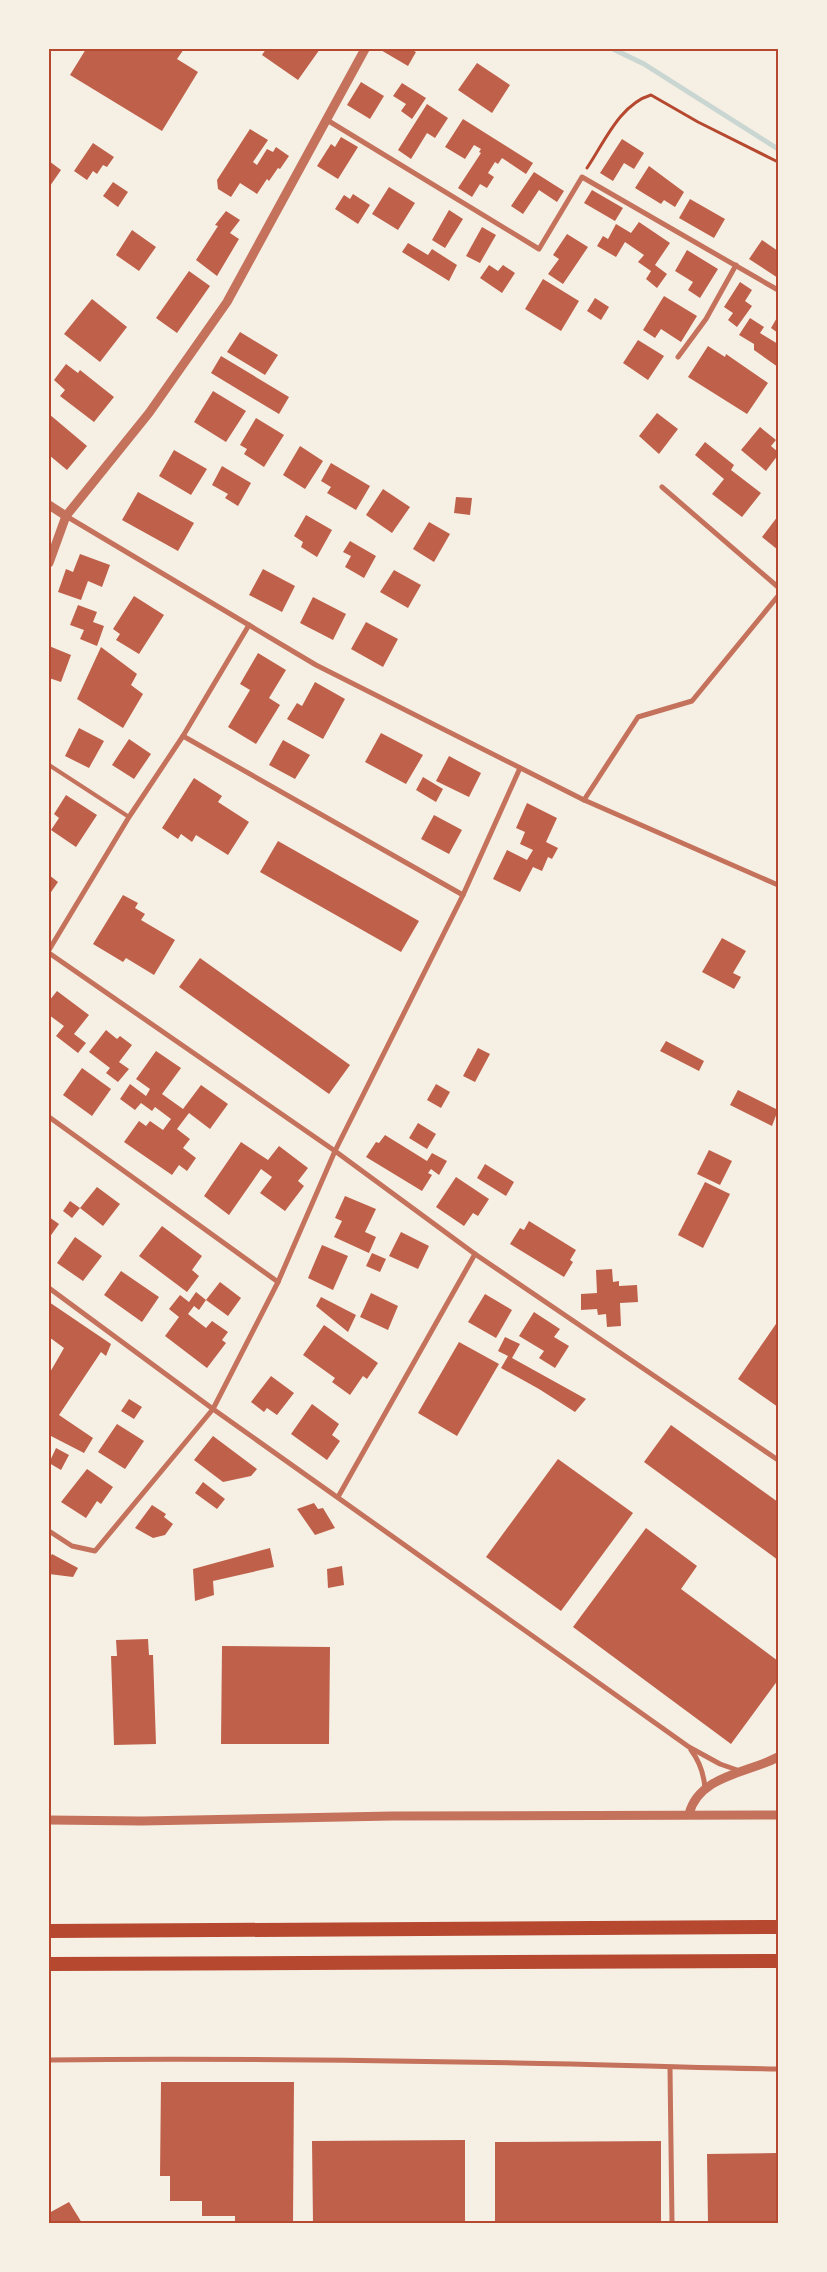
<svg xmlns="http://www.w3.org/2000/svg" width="827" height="2272" font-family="'Fira Sans',sans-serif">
<rect width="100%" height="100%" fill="#f6efe4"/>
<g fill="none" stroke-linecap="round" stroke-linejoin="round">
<polyline stroke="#c9d6d2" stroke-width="5" points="613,49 644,64 778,149"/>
</g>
<g fill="#bf614a">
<polygon points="86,49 184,49 177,59 198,72 162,131 70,75"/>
<polygon points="266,49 320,49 298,80 262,55"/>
<polygon points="379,49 410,49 416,52 408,66"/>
<polygon points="477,63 510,85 492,113 458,90"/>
<polygon points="361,82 384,96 370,119 347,105"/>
<polygon points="402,83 426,98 412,119 401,111 406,104 393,96"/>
<polygon points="427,104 448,118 435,138 427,133 411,159 398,150"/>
<polygon points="463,119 533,163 526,174 502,158 498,164 495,162 488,173 494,177 487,188 480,184 472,197 458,188 481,153 479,152 481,149 474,145 465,159 445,147"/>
<polygon points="250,129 268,140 253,162 257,165 267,149 273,152 276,147 289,156 280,169 278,168 269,181 267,179 257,194 240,183 231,197 218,189 217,180"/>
<polygon points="341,137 358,147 338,179 317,166 331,144 335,147"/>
<polygon points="622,139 644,153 634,169 624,163 613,181 600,173"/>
<polygon points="93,143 114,157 107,167 103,165 97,174 93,171 87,180 74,171"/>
<polygon points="49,161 61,170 50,186 49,185"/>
<polygon points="649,166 684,192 675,207 664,200 661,204 635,188"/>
<polygon points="534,172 564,191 557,202 539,190 523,214 511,206"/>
<polygon points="113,182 128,192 118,207 103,196"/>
<polygon points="389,187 415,203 398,230 372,214"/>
<polygon points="592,190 623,208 615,221 584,203"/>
<polygon points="353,194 370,205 358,224 335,209 344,195 350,199"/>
<polygon points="690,199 725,219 714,238 679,218"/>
<polygon points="449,210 463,219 445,248 432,240"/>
<polygon points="226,211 240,220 230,233 239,239 217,276 196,260 218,226 215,225"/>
<polygon points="639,222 670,243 655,265 667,274 657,288 646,279 651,271 638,262 644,255 625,242 616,257 597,246 603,236 608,239 616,224 631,233"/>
<polygon points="482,227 496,235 480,263 466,256"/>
<polygon points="132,230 156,247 139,271 116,255"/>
<polygon points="567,234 588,247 563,284 548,274 559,259 553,255"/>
<polygon points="762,240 778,251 778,278 749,259"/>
<polygon points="408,243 428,255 432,249 457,265 449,281 402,252"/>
<polygon points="687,250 718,269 700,298 688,290 693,282 675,271"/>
<polygon points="489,265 498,271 503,265 515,273 502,293 480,278"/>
<polygon points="189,271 210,286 177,333 156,318"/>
<polygon points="543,279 579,301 561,331 525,309"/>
<polygon points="740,282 752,290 745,301 752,306 737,327 728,320 733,313 724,307"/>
<polygon points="664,296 697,316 681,342 661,329 655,338 643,330"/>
<polygon points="595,298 609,307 601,320 587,311"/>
<polygon points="92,299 127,327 100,362 64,334"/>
<polygon points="778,316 778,333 771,328"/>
<polygon points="750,318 764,327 760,333 778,344 778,367 754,350 754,344 739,335"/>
<polygon points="240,332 278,355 265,375 227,352"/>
<polygon points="638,340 664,356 648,380 623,363"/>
<polygon points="708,346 725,357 726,354 768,383 747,414 688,377"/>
<polygon points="221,356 289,397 279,414 211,373"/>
<polygon points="66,364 78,373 80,370 114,397 94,422 60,396 65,390 54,380"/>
<polygon points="213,391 246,411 226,442 194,422"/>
<polygon points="657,413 678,429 659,454 639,436"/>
<polygon points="49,414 87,446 67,470 49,455"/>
<polygon points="256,418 284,435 264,467 244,454 247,449 240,445"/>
<polygon points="760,427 776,440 771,446 778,452 778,455 766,471 741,450"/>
<polygon points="705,442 734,465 731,470 761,493 742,517 712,494 724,479 695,455"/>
<polygon points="300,446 323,461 305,489 283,475"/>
<polygon points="174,450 207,469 191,495 159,476"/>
<polygon points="331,463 370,486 356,510 327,493 331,487 321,481"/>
<polygon points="222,466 251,483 238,506 225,498 228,494 212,485"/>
<polygon points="383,489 410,507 392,533 366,515"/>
<polygon points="138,492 194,523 178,551 122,520"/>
<polygon points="456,497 472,498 470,515 454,513"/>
<polygon points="306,515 332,530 317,557 301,547 303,542 294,536"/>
<polygon points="778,516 778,550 762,537"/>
<polygon points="429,522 450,534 434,562 413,549"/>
<polygon points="350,541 376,556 364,578 345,567 351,556 343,552"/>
<polygon points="80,554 110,565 102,587 88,581 81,600 58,592 66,569 73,572"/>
<polygon points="263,569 295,586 282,612 249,595"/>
<polygon points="394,570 421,585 408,608 380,592"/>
<polygon points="134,596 164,615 139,654 116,640 120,634 113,629"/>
<polygon points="313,597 346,614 333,640 300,623"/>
<polygon points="78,605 97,612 93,622 104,626 97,646 80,639 84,630 70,625"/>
<polygon points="366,622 398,639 383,667 351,649"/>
<polygon points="49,646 71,655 61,682 49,678"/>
<polygon points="101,647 137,674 131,685 143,694 123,728 77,699"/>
<polygon points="258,653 286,670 269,698 280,705 256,744 228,727 250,690 240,684"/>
<polygon points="315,682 345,699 323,739 287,719 297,703 302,706"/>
<polygon points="79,728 104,741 89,768 65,756"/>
<polygon points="381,733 423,755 406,784 365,762"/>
<polygon points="129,739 151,754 134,779 112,765"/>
<polygon points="283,740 310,755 295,779 269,765"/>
<polygon points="449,756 481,773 469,797 436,781"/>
<polygon points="423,777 443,789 436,802 416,790"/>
<polygon points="194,778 222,796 218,802 249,822 228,855 196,835 192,842 181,834 178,839 162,828"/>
<polygon points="66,795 97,815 76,847 51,830 59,818 54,814"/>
<polygon points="527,803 557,818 546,842 558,848 552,859 548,857 542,871 533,867 520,892 493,879 507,850 527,860 533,850 520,844 525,832 516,828"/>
<polygon points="434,815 462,830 449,854 421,839"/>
<polygon points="278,841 419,921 401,952 260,872"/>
<polygon points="49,875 58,882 49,895"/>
<polygon points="123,895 138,903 135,908 145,914 141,920 175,940 154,975 126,958 123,962 93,944"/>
<polygon points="722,938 746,951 733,973 741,977 734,989 702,972"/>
<polygon points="200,958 350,1065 329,1094 179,987"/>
<polygon points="57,991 89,1015 74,1034 86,1043 78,1053 56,1036 64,1026 49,1015 49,1001"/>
<polygon points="106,1030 117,1039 120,1036 132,1045 119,1062 129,1069 118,1082 106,1073 110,1068 89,1052"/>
<polygon points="666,1041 704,1061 699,1071 660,1051"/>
<polygon points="478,1048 490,1054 475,1082 463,1076"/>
<polygon points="156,1051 181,1068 162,1094 183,1109 201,1085 228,1104 210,1129 189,1113 177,1129 190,1139 183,1148 196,1158 187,1171 179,1165 172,1175 124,1142 139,1121 146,1126 150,1121 163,1130 171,1119 155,1107 152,1111 141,1103 135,1110 120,1099 130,1084 146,1096 150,1089 136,1079"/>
<polygon points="82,1068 111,1089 92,1116 63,1095"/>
<polygon points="436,1084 450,1092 441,1108 427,1100"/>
<polygon points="738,1090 778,1110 772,1126 730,1105"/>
<polygon points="418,1123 436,1134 427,1149 409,1138"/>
<polygon points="385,1135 427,1161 432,1153 447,1161 439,1175 431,1169 428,1173 432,1175 422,1191 366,1157 376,1142 379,1143"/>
<polygon points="241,1142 268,1160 279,1146 308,1168 298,1181 304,1186 285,1211 260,1193 272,1177 261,1169 229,1215 204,1196"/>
<polygon points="709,1150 732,1161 720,1185 697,1174"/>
<polygon points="485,1164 514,1182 506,1196 477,1178"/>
<polygon points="456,1177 489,1199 478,1216 473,1213 464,1226 436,1207"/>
<polygon points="705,1182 730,1194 703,1248 678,1235"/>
<polygon points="97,1187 120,1204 103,1226 80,1208"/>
<polygon points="345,1196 376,1209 365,1232 376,1237 369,1253 334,1237 342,1221 335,1218"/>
<polygon points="70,1201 80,1208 72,1218 63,1211"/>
<polygon points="49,1217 59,1224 49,1238"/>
<polygon points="529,1221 576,1250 570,1260 573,1262 564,1277 510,1244 520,1228 524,1230"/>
<polygon points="162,1226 202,1256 192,1270 199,1276 187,1292 139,1256"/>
<polygon points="401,1232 429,1246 418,1269 389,1256"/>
<polygon points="75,1237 102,1256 83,1281 57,1263"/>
<polygon points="322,1245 348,1256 333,1290 308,1278"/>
<polygon points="372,1253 386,1259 380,1272 366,1266"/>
<polygon points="612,1269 613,1282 619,1281 619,1286 637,1285 638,1302 620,1303 621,1326 607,1327 606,1314 598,1315 597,1309 581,1310 581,1294 597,1293 596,1270"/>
<polygon points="121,1271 159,1297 142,1322 104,1295"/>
<polygon points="220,1282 241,1298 228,1316 206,1300"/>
<polygon points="196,1292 206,1300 199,1310 194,1306 188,1314 206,1328 212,1321 228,1332 222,1340 226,1343 207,1368 165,1336 179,1317 169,1309 180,1295 189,1302"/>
<polygon points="371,1293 398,1306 388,1330 360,1317"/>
<polygon points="485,1294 512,1310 496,1338 468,1322"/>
<polygon points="321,1297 356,1315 348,1332 316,1306"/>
<polygon points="49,1302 111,1344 106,1356 101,1352 59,1415 93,1438 84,1453 49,1435 49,1374 64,1348 49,1337"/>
<polygon points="534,1312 560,1329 554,1337 569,1346 555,1368 539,1358 544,1351 519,1336"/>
<polygon points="778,1321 778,1407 738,1379"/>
<polygon points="324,1325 378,1363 367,1379 363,1376 350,1395 332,1382 335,1378 303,1355"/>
<polygon points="505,1337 520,1344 512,1358 586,1399 575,1412 539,1389 501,1368 508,1356 498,1351"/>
<polygon points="459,1342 499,1364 457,1436 418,1413"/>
<polygon points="271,1376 294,1393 277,1415 267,1408 264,1412 251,1402"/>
<polygon points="129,1399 142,1407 134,1419 121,1411"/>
<polygon points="312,1404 339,1424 332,1435 340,1441 327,1460 291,1434"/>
<polygon points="117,1424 144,1441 125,1469 98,1452"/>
<polygon points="671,1425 778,1502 778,1560 644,1462"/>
<polygon points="213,1436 257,1469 251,1476 223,1482 194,1460"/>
<polygon points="56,1448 69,1455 61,1470 49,1463"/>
<polygon points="558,1459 633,1513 561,1611 486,1557"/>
<polygon points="87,1469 113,1487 101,1504 97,1501 86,1518 61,1502"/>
<polygon points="203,1482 225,1499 217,1509 195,1493"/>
<polygon points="314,1503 318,1509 323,1508 335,1528 315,1535 297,1509"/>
<polygon points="152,1505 166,1514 164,1517 173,1524 165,1535 153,1538 135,1528"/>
<polygon points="646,1528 697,1566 681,1589 778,1661 778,1680 731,1744 573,1627"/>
<polygon points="270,1548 274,1567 213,1581 214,1595 195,1601 193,1569"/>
<polygon points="52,1554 78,1568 73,1577 49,1574 49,1559"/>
<polygon points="342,1566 344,1585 328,1588 327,1569"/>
<polygon points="148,1639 149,1655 153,1655 156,1744 114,1745 111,1656 117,1656 116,1640"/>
<polygon points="222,1646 330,1647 329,1744 221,1744"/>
<polygon points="161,2082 294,2082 293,2223 235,2223 235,2216 202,2216 202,2201 170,2201 170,2176 160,2176"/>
<polygon points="465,2140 465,2223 313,2223 312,2141"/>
<polygon points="661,2141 661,2223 495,2223 495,2142"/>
<polygon points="778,2153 778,2223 708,2223 707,2154"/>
<polygon points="69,2202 82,2223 49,2223 49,2213"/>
</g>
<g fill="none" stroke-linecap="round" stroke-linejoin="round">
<path stroke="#b5482f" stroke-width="3" d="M 587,168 C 604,143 620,104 651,95 L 698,122 L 778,162"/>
<polyline stroke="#c5725c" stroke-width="4" points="49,765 129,817"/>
<g stroke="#c5725c" stroke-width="5">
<polyline points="327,120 539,249 582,177 778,290"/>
<polyline points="678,357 706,319 736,265"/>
<polyline points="662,487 778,587"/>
<polyline points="66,516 316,665 584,800 778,885"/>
<polyline points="183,736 463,895"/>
<polyline points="584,800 638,717 692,701 778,596"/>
<polyline points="49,950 129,817 183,736 249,625"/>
<polyline points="49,953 335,1151 475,1254 778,1460"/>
<polyline points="49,1117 278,1282"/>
<polyline points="49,1288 213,1409 689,1747 720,1764 740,1771"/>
<polyline points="338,1497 475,1254"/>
<polyline points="49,1531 72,1546 95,1551 213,1409 278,1282 335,1151 463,895 520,768"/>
<path d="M 691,1750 C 700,1762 704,1773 705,1789"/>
<path d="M 49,2060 C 205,2058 361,2060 517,2063 C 604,2064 691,2068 778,2069"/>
<polyline points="670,2068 672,2223"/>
</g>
<g stroke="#c5725c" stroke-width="9">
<polyline points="49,505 66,516"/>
<polyline points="49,563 66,516 149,413 227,302 365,49"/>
<path d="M 689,1814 C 699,1775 749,1773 778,1757"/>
<polyline points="49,1820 142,1821 392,1816 778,1815"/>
</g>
<g stroke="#b5482f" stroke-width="14">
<polyline points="49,1931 778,1927"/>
<polyline points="49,1964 778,1961"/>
</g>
</g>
<rect width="827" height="2272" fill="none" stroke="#f6efe4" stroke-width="100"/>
<rect x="50" y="50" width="727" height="2172" fill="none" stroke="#b5482f" stroke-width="2"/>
</svg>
